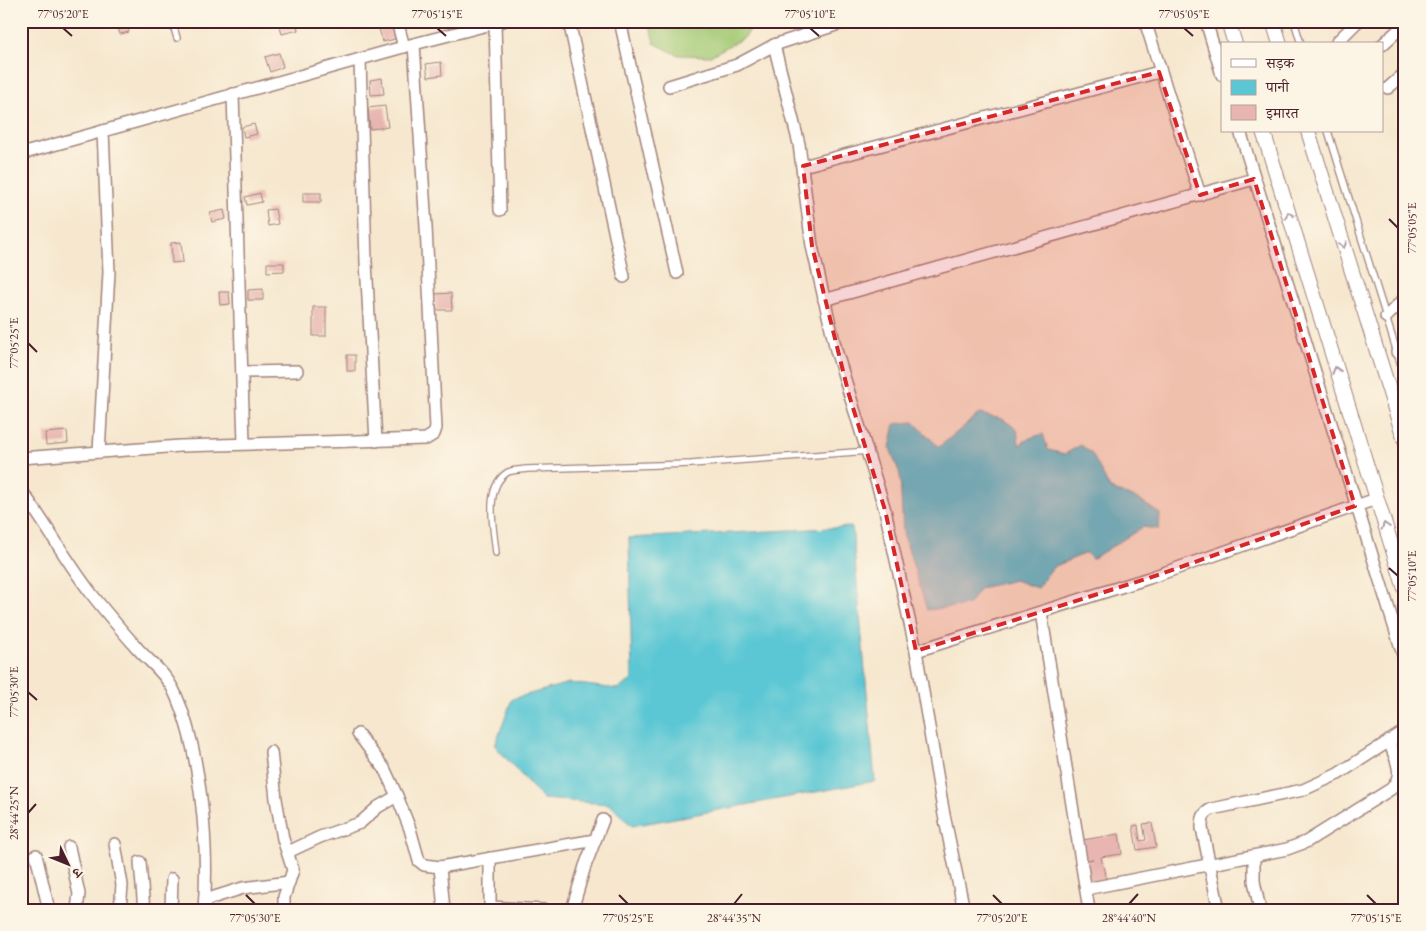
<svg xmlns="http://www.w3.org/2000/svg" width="1426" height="931" font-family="'EB Garamond','Noto Serif Devanagari',serif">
<rect width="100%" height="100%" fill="#fcf5e5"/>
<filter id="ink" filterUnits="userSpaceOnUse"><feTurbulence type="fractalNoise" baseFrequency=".02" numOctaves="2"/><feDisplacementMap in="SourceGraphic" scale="10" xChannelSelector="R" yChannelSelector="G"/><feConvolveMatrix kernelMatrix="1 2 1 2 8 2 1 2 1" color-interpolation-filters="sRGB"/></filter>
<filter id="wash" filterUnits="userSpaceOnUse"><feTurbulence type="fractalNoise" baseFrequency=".0096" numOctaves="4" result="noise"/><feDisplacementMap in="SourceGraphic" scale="20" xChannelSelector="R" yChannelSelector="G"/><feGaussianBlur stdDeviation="1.12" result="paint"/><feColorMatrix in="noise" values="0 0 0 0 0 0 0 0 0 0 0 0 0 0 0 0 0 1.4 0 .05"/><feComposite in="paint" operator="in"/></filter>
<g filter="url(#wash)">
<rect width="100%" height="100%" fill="#f6e7ce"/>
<polygon fill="#a3c973" stroke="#76744f" points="649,21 756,21 745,37 710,56 678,55 654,43"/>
<g fill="#5bc7d4" stroke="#527380">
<polygon points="979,414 1002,419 1017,429 1019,445 1030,438 1043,434 1048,450 1065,454 1081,445 1092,454 1110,489 1136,498 1160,514 1159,529 1143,527 1092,559 1086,553 1053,567 1037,588 1015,580 980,588 968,605 927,610 903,532 900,474 890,448 895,424 914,422 939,447"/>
<polygon points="852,527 875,781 632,826 609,804 543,799 495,746 512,699 569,683 618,689 632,680 629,538"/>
</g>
<g id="blocks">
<g fill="#e8b5b0">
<polygon points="116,21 125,21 129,32 120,34"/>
<polygon points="278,21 296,21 298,30 282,34"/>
<polygon points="392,25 395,39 383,42 379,29"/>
<polygon points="279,53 283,67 270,72 265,57"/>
<polygon points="441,62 442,75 428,77 426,64"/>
<polygon points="382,78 384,94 371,95 370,80"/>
<polygon points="385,106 388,127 370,129 368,108"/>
<polygon points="254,124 257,134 244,137 242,127"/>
<polygon points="260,193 262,202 247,205 245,197"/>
<rect x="303" y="193" width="18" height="9"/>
<polygon points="275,209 278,224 268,226 266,210"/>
<polygon points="224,210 226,219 212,222 210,213"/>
<polygon points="181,242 183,262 172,263 171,243"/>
<polygon points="267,263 284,263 284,271 267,272"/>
<polygon points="263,289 263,300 248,300 248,290"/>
<polygon points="219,292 229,292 230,304 220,305"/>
<polygon points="451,293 452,310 436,310 435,294"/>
<rect x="313" y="307" width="13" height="29"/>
<rect x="347" y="355" width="8" height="16"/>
<polygon points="67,431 68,443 46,445 45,433"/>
<polygon points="1152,823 1156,847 1137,850 1133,826 1138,825 1140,841 1146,840 1143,824"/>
<polygon points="1119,834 1122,854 1101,857 1106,880 1089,883 1086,860 1093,859 1086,860 1083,840"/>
</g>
</g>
</g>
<g filter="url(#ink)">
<use href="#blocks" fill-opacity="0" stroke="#a0837c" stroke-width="1"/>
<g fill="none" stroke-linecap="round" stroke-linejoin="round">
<g stroke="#a0837c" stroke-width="8">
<g id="service">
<polyline points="172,21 177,38"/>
<polyline points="1294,21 1301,44"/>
<polyline points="1328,131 1405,378"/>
<path d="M 496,553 C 494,529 483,487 508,472 C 513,470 521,470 527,469 L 691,464 L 869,451"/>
</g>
</g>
<g stroke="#a0837c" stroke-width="14">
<g id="minor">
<polyline points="397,21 404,47"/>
<polyline points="569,21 624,277"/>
<polyline points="620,21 677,273"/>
<polyline points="1145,21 1200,195"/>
<polyline points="1206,21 1222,75"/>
<polyline points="495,23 500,210"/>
<polyline points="1337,42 1358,21"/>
<polyline points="414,44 503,21"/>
<polyline points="774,45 799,144 812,246 836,350 885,510 916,651 944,815 964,910"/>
<polyline points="1382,45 1405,24"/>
<polyline points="360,59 366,262 376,441"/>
<polyline points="669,86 737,65 774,45 848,21"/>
<polyline points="1388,88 1405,73"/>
<polyline points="233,94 244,443"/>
<polyline points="1240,131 1405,661"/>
<polyline points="21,154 414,44 426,227 436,428 434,434 426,439 180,446 21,458"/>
<polyline points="803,166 1159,72"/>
<polyline points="824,300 1254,179"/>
<polyline points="1386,317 1405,298"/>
<polyline points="1397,352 1405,348"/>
<polyline points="242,372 297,371"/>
<polyline points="99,452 109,272 103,131"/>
<path d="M 21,490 C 47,525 67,563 94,597 C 108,615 123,632 138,649 C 150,662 165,673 173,689 C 201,747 209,846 204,910"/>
<polyline points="1041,612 1089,910"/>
<polyline points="916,651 1149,578 1376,499"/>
<polyline points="358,734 384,768 397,796 410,829 419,861 424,865 440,867 595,840"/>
<polyline points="271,752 276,799 283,839 293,870 284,897 284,910"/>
<polyline points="115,844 122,885 120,910"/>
<polyline points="69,847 79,894 77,910"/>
<polyline points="288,852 320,837 360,823 378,807 397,796"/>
<polyline points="36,855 49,910"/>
<polyline points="1254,856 1254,881 1260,910"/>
<polyline points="140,862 144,910"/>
<polyline points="440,867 444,910"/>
<path d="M 1086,889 L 1287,849 L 1306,842 L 1391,789 C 1406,774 1395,759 1389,741"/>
<polyline points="205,900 243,888 289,882"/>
<polyline points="490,907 544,910"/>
<polyline points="171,910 172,879"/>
<polyline points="490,910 490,858"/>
<polyline points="572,910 585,866 603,820"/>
<path d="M 1219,910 L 1202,828 C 1202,818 1203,813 1212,809 L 1303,790 L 1338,774 L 1405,731"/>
</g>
</g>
<g stroke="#a0837c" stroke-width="16">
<g id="tertiary">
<polyline points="1228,21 1235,44"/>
<polyline points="1273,21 1280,44"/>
<polyline points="1263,131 1405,589"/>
<polyline points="1308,131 1405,441"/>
</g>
</g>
<use href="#service" stroke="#fff" stroke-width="5.5"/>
<use href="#minor" stroke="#fff" stroke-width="11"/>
<use href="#tertiary" stroke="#fff" stroke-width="14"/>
</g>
<defs><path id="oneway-chevron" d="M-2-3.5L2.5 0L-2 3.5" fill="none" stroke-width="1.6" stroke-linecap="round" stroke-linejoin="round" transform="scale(1.25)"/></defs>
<g stroke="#ae9aa0">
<use href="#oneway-chevron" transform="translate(1289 215) rotate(-107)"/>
<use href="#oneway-chevron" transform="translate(1343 245) rotate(73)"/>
<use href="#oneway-chevron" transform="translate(1336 370) rotate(-107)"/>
<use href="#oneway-chevron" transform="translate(1385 526) rotate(-108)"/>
</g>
</g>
<path fill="#d62828" fill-opacity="0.2" stroke="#d62828" stroke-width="4" stroke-dasharray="10 6" stroke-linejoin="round" d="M 1159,72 L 1200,195 L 1254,179 L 1355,506 L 1149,578 L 916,651 L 885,510 L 849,395 L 812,246 L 803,166 Z"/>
<path fill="none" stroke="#4a1f2b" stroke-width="2" d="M 63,28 L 72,36M 437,28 L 446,36M 810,28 L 819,36M 1184,28 L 1193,36M 1389,219 L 1398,228M 28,343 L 37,352M 1389,568 L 1398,576M 28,692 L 37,700M 28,813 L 36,804M 246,895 L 255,904M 619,895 L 628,904M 993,895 L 1002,904M 1367,895 L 1376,904M 734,904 L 742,894M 1129,904 L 1138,894"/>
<rect width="1426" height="931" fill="none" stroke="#fcf5e5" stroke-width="55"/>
<rect x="1221" y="42" width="162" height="90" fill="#fcf5e5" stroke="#b59f9b"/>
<rect x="1231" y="59" width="25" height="8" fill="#ffffff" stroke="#b59f9b"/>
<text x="1266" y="68" font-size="15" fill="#4a1f2b">सड़क</text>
<rect x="1231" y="80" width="25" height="15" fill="#5bc7d4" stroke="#b59f9b"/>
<text x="1266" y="92" font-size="15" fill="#4a1f2b">पानी</text>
<rect x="1231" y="105" width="25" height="15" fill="#e8b5b0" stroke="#b59f9b"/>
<text x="1266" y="118" font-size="15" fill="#4a1f2b">इमारत</text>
<g transform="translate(68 864) rotate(133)" stroke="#fcf5e5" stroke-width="4" paint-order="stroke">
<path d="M0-4L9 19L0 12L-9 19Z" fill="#4a1f2b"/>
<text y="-8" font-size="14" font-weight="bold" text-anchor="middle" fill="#4a1f2b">उ</text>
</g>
<rect x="28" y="28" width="1370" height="876" fill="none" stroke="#4a1f2b" stroke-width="2"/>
<g font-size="12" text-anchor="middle" fill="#4a1f2b">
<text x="63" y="18">77°05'20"E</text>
<text x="437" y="18">77°05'15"E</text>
<text x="810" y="18">77°05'10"E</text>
<text x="1184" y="18">77°05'05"E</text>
<text transform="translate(1412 228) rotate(-90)" y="4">77°05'05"E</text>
<text transform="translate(14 343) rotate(-90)" y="4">77°05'25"E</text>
<text transform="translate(1412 576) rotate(-90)" y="4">77°05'10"E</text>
<text transform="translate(14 692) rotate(-90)" y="4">77°05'30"E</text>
<text transform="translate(14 813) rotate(-90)" y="4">28°44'25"N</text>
<text x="255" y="922">77°05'30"E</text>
<text x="628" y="922">77°05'25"E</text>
<text x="734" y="922">28°44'35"N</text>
<text x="1002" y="922">77°05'20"E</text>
<text x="1129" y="922">28°44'40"N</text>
<text x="1376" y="922">77°05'15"E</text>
</g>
</svg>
